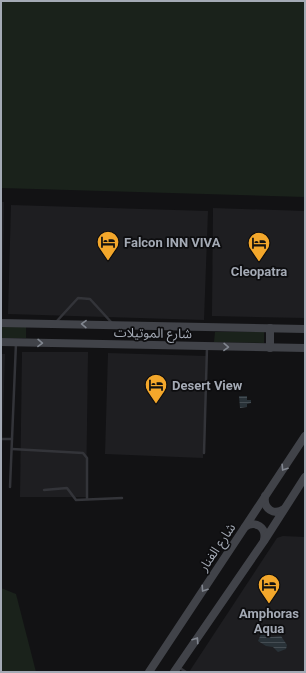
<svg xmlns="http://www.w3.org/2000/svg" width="306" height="673" font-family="Roboto,'Noto Sans Arabic',sans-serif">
<defs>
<pattern id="water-rules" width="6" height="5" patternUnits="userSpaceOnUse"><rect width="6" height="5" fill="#293238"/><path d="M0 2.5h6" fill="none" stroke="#454d53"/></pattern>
</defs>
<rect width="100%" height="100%" fill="#121214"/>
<g fill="#1e1e21">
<polygon points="1,202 4,202 2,312 1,312"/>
<polygon points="11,205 208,211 204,320 8,314"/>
<polygon points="213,208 305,211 305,318 212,316"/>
<polygon points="22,352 88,352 86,497 20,497"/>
<polygon points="108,353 206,356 203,458 105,454"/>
<polygon points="1,354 5,354 2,453 1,453"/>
<polygon points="283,536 305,537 305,672 189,672 277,538"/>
</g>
<g fill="#1a221b">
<polygon points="1,1 305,1 305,197 1,188"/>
<polygon points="1,326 26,327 26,338 1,338"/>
<polygon points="215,332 264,332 264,343 214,342"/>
<polygon points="1,588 16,594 36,672 1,672"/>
</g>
<g fill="url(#water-rules)">
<polygon points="239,396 247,396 247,400 251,400 251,403 247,404 247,407 240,408"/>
<polygon points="261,634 272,637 281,636 287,645 286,649 278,652 273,647 266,646 258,641"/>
</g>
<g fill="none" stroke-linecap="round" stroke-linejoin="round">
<g stroke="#333439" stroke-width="2.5">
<polyline points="56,322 78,298 90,299 112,323"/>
<polyline points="1,439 12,439"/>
<polyline points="12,449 83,453 87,458 87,499"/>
<polyline points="204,453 207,347"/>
<polyline points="10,487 16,343"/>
<polyline points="44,490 67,488 76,500 122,498"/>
<polyline points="180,668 186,672"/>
</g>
<g stroke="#414349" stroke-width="8">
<polyline points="1,323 305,329"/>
<polyline points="270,328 270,348"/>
<polyline points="1,342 305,348"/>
<path d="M 265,496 C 263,509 274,516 284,509"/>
<path d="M 245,527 C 255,520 267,527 264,540"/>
<polyline points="149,672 305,436"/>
<polyline points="174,672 264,541 305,477"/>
</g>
</g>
<defs><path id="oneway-chevron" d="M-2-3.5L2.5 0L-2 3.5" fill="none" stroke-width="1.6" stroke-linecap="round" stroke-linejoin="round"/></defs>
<g stroke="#81868f">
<use href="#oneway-chevron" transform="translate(84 324) rotate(-179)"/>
<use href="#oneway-chevron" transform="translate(40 343) rotate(1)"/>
<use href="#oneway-chevron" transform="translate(226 347) rotate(1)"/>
<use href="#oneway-chevron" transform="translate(284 468) rotate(123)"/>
<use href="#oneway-chevron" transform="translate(204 589) rotate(124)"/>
<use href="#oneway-chevron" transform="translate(196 640) rotate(-56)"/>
</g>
<defs>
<g id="hotel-pin" transform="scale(1.15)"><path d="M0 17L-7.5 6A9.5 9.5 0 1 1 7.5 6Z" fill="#f3a72b" stroke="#0d0d0f"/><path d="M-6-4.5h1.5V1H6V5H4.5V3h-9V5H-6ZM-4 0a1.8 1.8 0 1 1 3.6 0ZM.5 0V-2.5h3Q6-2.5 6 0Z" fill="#111"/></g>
</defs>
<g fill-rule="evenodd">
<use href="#hotel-pin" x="108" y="242"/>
<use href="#hotel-pin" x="259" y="243"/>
<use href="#hotel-pin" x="156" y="385"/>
<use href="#hotel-pin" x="269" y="585"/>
</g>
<g text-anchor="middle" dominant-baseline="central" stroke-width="3.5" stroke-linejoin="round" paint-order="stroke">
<g font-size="13" font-weight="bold" fill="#a4aab5" stroke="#0d0d0f" text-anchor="start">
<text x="124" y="242">Falcon INN VIVA</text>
<text x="259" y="271" text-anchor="middle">Cleopatra</text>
<text x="172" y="385">Desert View</text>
<text x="269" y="613" text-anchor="middle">Amphoras<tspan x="269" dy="15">Aqua</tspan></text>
</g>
<g font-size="13" fill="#a4aab5" stroke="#0d0d0f">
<text transform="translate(153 333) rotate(1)">شارع الموتيلات</text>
<text transform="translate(217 547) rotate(-56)">شارع الفنار</text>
</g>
</g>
<rect width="306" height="673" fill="none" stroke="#a4aab5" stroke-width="4"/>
</svg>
